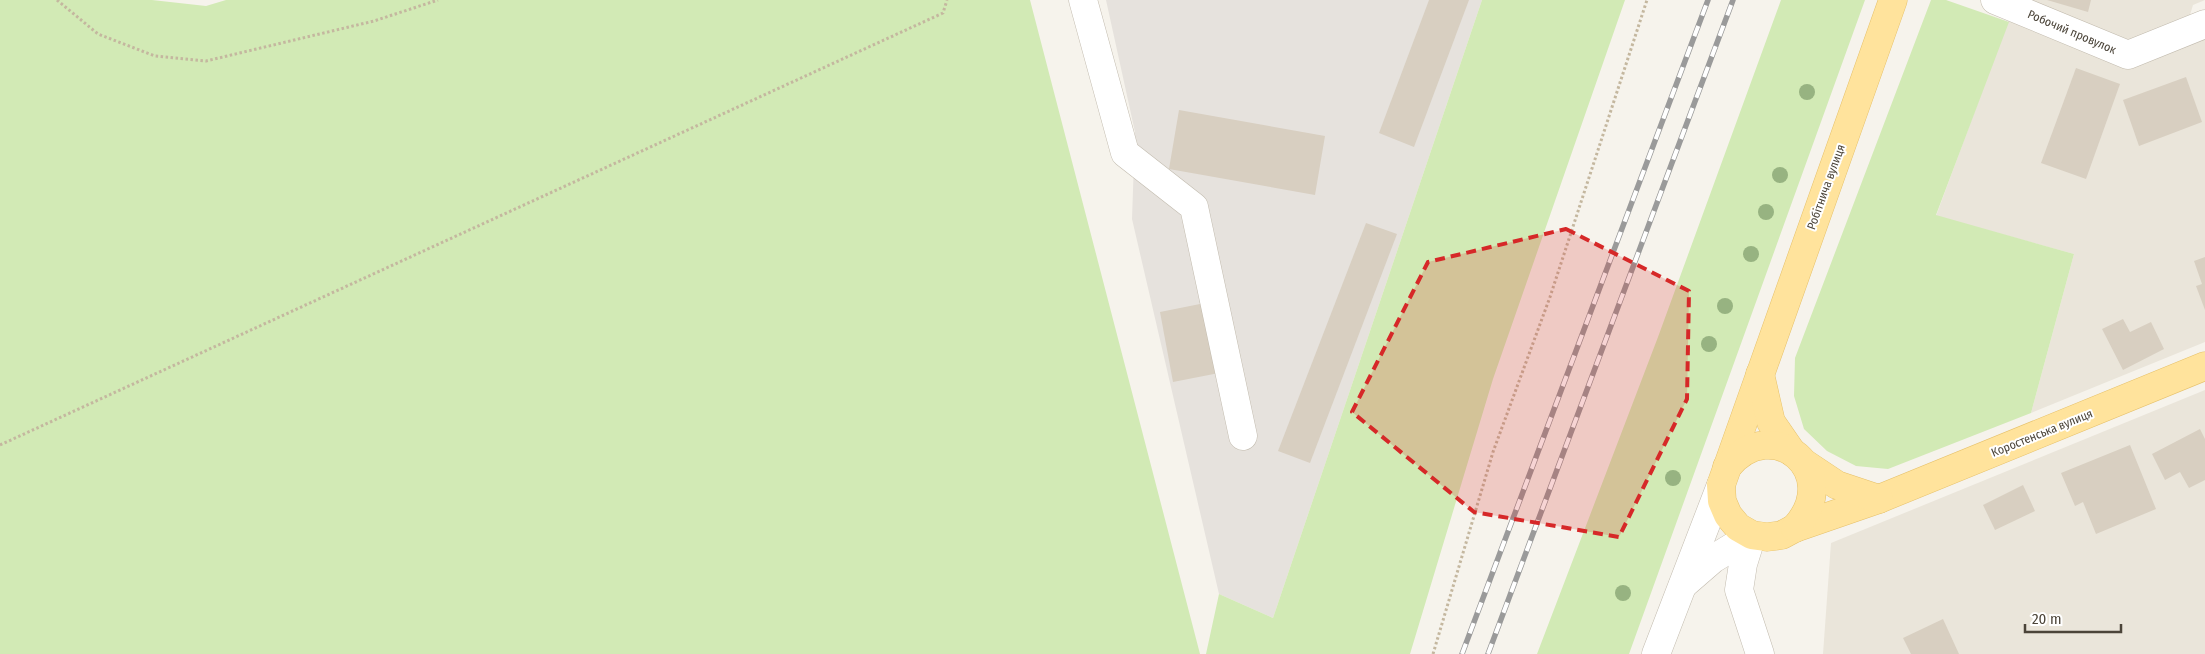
<svg xmlns="http://www.w3.org/2000/svg" width="2205" height="654" font-family="'Fira Sans Condensed',sans-serif">
<rect width="100%" height="100%" fill="#f6f3ec"/>
<g fill="#eae5da">
<polygon points="2016,0 2205,0 2193,5 2181,45 2205,36 2205,342 2031,413 2074,254 1936,216"/>
<polygon points="2205,390 2205,654 1823,654 1831,543"/>
</g>
<polygon fill="#e6e2dd" points="1106,0 1482,0 1273,618 1219,594 1132,219 1135,132"/>
<g fill="#d2eab5">
<polygon points="0,0 152,0 206,6 226,0 1030,0 1200,654 0,654"/>
<polygon points="1482,0 1625,0 1493,379 1410,654 1206,654 1219,594 1273,618"/>
<polygon points="1781,0 1865,0 1629,654 1537,654 1658,337"/>
<polygon points="1931,0 1946,0 2009,22 1936,215 2074,254 2031,413 1888,469 1856,466 1827,451 1804,429 1794,396 1795,358"/>
</g>
<g fill="#d8cfc1">
<polygon points="1429,0 1469,0 1414,147 1379,133"/>
<polygon points="2047,0 2091,0 2088,12"/>
<polygon points="2076,68 2120,84 2086,179 2041,163"/>
<polygon points="2186,77 2202,122 2139,146 2123,100"/>
<polygon points="1179,110 1325,136 1315,195 1169,169"/>
<polygon points="1366,223 1397,234 1310,463 1278,451"/>
<polygon points="2205,257 2205,310 2196,286 2202,284 2194,261"/>
<polygon points="1205,303 1219,373 1173,382 1160,312"/>
<polygon points="2123,319 2130,332 2151,322 2164,349 2123,370 2102,329"/>
<polygon points="2200,429 2205,439 2205,480 2189,488 2180,472 2165,480 2152,454"/>
<polygon points="2130,445 2156,509 2096,534 2083,502 2075,506 2061,473"/>
<polygon points="2023,485 2035,511 1995,530 1983,505"/>
<polygon points="1943,619 1959,654 1911,654 1903,638"/>
</g>
<g fill="none" stroke-linecap="round" stroke-linejoin="round">
<g stroke="#c2bbae" stroke-width="29">
<g id="minor">
<polyline points="1083,0 1125,153 1194,207 1243,436"/>
<polyline points="1995,0 2128,55 2205,24"/>
<polyline points="1752,535 1743,564 1739,590 1760,654"/>
<polyline points="1683,585 1713,559 1752,535"/>
<polyline points="1656,654 1721,485"/>
</g>
</g>
<g stroke="#e6c16a" stroke-width="29">
<g id="major">
<polyline points="1893,0 1721,485 1722,501 1728,515 1738,527 1752,535 1767,537 1782,535 1795,528 1879,499 2205,366"/>
<polyline points="1760,374 1771,422 1791,451"/>
<polyline points="1804,463 1837,485 1879,499"/>
<path d="M 1727,467 C 1773,411 1845,473 1795,528"/>
</g>
</g>
<g stroke="#c4b79f" stroke-width="3" stroke-dasharray="2.5 2.5" stroke-linecap="butt">
<polyline points="57,0 98,34 155,56 206,61 374,21 438,0"/>
<polyline points="0,445 943,13 947,0"/>
<polyline points="1433,654 1493,452 1550,297 1647,0"/>
</g>
<use href="#minor" stroke="#fff" stroke-width="28"/>
<use href="#major" stroke="#ffe39c" stroke-width="28"/>
<g stroke="#9a9a9a" stroke-width="5.5">
<g id="rail">
<polyline points="1462,654 1708,0"/>
<polyline points="1488,654 1733,0"/>
</g>
</g>
<use href="#rail" stroke="#fff" stroke-width="4" stroke-dasharray="11" stroke-linecap="butt"/>
</g>
<g fill="#97b381">
<circle cx="1807" cy="92" r="8"/>
<circle cx="1780" cy="175" r="8"/>
<circle cx="1766" cy="212" r="8"/>
<circle cx="1751" cy="254" r="8"/>
<circle cx="1725" cy="306" r="8"/>
<circle cx="1709" cy="344" r="8"/>
<circle cx="1673" cy="478" r="8"/>
<circle cx="1623" cy="593" r="8"/>
</g>
<path fill="#d62828" fill-opacity="0.2" stroke="#d62828" stroke-width="4" stroke-dasharray="10 6" stroke-linejoin="round" d="M 1566,229 L 1689,291 L 1687,399 L 1619,537 L 1474,512 L 1352,412 L 1428,262 Z"/>
<g text-anchor="middle" dominant-baseline="central" stroke-width="4" stroke-linejoin="round" paint-order="stroke">
<g font-size="12" fill="#4b4439" stroke="#fff">
<text transform="translate(2072 32) rotate(23)">Робочий провулок</text>
<text transform="translate(1826 187) rotate(-70)">Робітнича вулиця</text>
<text transform="translate(2042 433) rotate(-22)">Коростенська вулиця</text>
</g>
</g>
<path d="M2025 624v8h96v-8" fill="none" stroke="#4b4439" stroke-width="2.5"/>
<text x="2032" y="624" font-size="15" fill="#4b4439" stroke="#ffffff" stroke-width="4" paint-order="stroke">20 m</text>
</svg>
